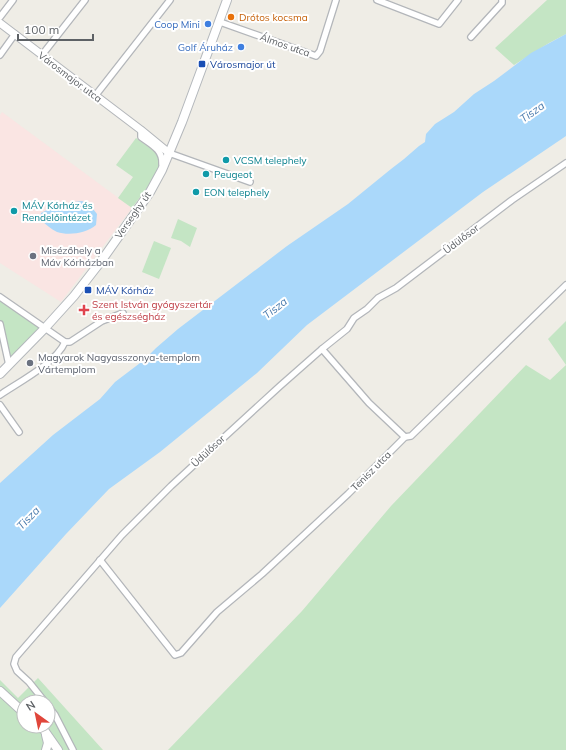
<svg xmlns="http://www.w3.org/2000/svg" width="566" height="750" font-family="Mulish,sans-serif">
<rect width="100%" height="100%" fill="#efede6"/>
<polygon fill="#fae5e3" points="2,112 132,208 61,302 0,263 0,115"/>
<g fill="#c4e5c4" fill-rule="evenodd">
<polygon points="547,0 566,0 566,34 549,43 514,65 495,48"/>
<polygon points="136,138 158,154 161,159 160,170 132,208 118,198 133,177 116,165"/>
<polygon points="178,219 197,228 190,247 181,241 171,238"/>
<polygon points="154,241 171,248 159,279 142,272"/>
<polygon points="0,297 45,328 9,365 0,324"/>
<polygon points="566,321 566,750 168,750 302,611 391,506 526,365 550,380 566,365 548,339"/>
<path d="M 38,678 L 103,750 L 0,750 L 0,680 L 18,698 ZM 24,702 L 48,702 L 48,726 L 24,726 Z"/>
</g>
<g fill="#aad8fa">
<polygon points="566,34 566,136 483,192 307,325 257,373 160,452 109,489 66,534 0,608 0,483 53,435 100,399 115,382 144,360 156,348 178,329 287,246 348,204 391,169 404,159 419,146 425,142 426,134 435,124 454,112 474,94 494,81 531,53"/>
<path d="M 82,201 L 90,205 L 97,214 L 96,225 C 87,233 69,236 57,232 C 51,229 45,224 40,219 L 41,213 L 49,209 L 66,208 L 74,202 Z"/>
</g>
<g fill="none" stroke-linecap="round" stroke-linejoin="round">
<g stroke="#b3b6ba" stroke-width="8">
<g id="minor">
<polyline points="377,0 439,24 458,0"/>
<polyline points="0,17 13,0"/>
<polyline points="220,22 316,56 320,51 336,0"/>
<polyline points="471,37 502,3 502,0"/>
<polyline points="0,55 15,34"/>
<polyline points="42,55 85,0"/>
<polyline points="95,96 170,0"/>
<path d="M 141,130 L 141,137 C 152,145 163,150 162,164"/>
<polyline points="169,153 250,182"/>
<polyline points="0,297 65,342 70,342 102,321 123,313"/>
<polyline points="0,324 9,365"/>
<polyline points="322,349 369,403 405,437"/>
<path d="M 0,395 C 19,382 56,363 65,342"/>
<polyline points="0,405 19,432"/>
<polyline points="100,560 175,655 181,653 217,612 262,574 348,494 405,437 411,436 566,285"/>
<polyline points="45,702 29,682 17,671 14,664 16,657 122,535 171,486 280,386 322,349 347,329 354,318 367,309 378,298 396,288 512,200 566,163"/>
<polyline points="48,706 55,715 73,750"/>
</g>
</g>
<g stroke="#b3b6ba" stroke-width="9">
<polyline id="tertiary" points="0,23 141,130 169,153"/>
</g>
<g stroke="#b4b8bc" stroke-width="10">
<g id="secondary">
<polyline points="0,374 45,328 74,296 102,260 150,192 162,170 182,122 227,0"/>
<polyline points="0,691 24,713"/>
<polyline points="39,726 44,730 58,750"/>
<polyline points="46,750 48,743 46,735"/>
</g>
</g>
<use href="#minor" stroke="#fff" stroke-width="5.5"/>
<use href="#tertiary" stroke="#fff" stroke-width="7"/>
<use href="#secondary" stroke="#fff" stroke-width="8"/>
</g>
<circle fill="#e8710a" stroke="#fff" stroke-width="1.5" cx="231" cy="17" r="4"/>
<g fill="#3f7fe0" stroke="#fff" stroke-width="1.5">
<circle cx="208" cy="24" r="4"/>
<circle cx="241" cy="47" r="4"/>
</g>
<g fill="#1a4fb4" stroke="#fff" stroke-width="1.5">
<rect x="198" y="60" width="8" height="8" rx="2"/>
<rect x="84" y="286" width="8" height="8" rx="2"/>
</g>
<g fill="#0f9aa8" stroke="#fff" stroke-width="1.5">
<circle cx="226" cy="160" r="4"/>
<circle cx="206" cy="174" r="4"/>
<circle cx="196" cy="192" r="4"/>
<circle cx="14" cy="211" r="4"/>
</g>
<g fill="#6b7280" stroke="#fff" stroke-width="1.5">
<circle cx="33" cy="256" r="4"/>
<circle cx="30" cy="363" r="4"/>
</g>
<path fill="#e0444e" stroke="#fff" stroke-width="1.5" d="M82 304h4v4h4v4h-4v4h-4v-4h-4v-4h4z"/>
<g text-anchor="middle" dominant-baseline="central" stroke-width="4" stroke-linejoin="round" paint-order="stroke">
<g font-size="10" fill="#c56008" stroke="#fff" text-anchor="start">
<text x="239" y="17">Drótos kocsma</text>
</g>
<g font-size="10" fill="#366cbe" stroke="#fff" text-anchor="end">
<text x="200" y="24">Coop Mini</text>
<text x="233" y="47">Golf Áruház</text>
</g>
<g font-size="10" fill="#5d6165" stroke="#fff">
<text transform="translate(285 45) rotate(19)">Álmos utca</text>
<text transform="translate(70 77) rotate(37)">Városmajor utca</text>
<text transform="translate(133 215) rotate(-55)">Verseghy út</text>
<text transform="translate(461 239) rotate(-37)">Üdülősor</text>
<text transform="translate(208 451) rotate(-43)">Üdülősor</text>
<text transform="translate(371 471) rotate(-45)">Tenisz utca</text>
</g>
<g font-size="10" fill="#164399" stroke="#fff" text-anchor="start">
<text x="210" y="64">Városmajor út</text>
<text x="96" y="290">MÁV Kórház</text>
</g>
<g font-size="10" fill="#0d838f" stroke="#fff" text-anchor="start">
<text x="234" y="160">VCSM telephely</text>
<text x="214" y="174">Peugeot</text>
<text x="204" y="192">EON telephely</text>
<text x="22" y="205">MÁV Kórház és<tspan x="22" dy="12">Rendelőintézet</tspan></text>
</g>
<g font-size="10" fill="#5b616d" stroke="#fff" text-anchor="start">
<text x="41" y="250">Misézőhely a<tspan x="41" dy="12">Máv Kórházban</tspan></text>
<text x="38" y="357">Magyarok Nagyasszonya-templom<tspan x="38" dy="12">Vártemplom</tspan></text>
</g>
<g font-size="10" fill="#be3a42" stroke="#fff" text-anchor="start">
<text x="92" y="304">Szent István gyógyszertár<tspan x="92" dy="12">és egészségház</tspan></text>
</g>
<g font-size="11" font-style="italic" fill="#4779ac" stroke="#fff">
<text transform="translate(532 112) rotate(-35)">Tisza</text>
<text transform="translate(275 308) rotate(-38)">Tisza</text>
<text transform="translate(28 518) rotate(-46)">Tisza</text>
</g>
</g>
<g transform="translate(36 714) rotate(327)"><circle r="19" fill="#ffffff" stroke="#bec0c1"/>
<path d="M0-3L7 15L0 10L-7 15Z" fill="#e0463b"/>
<text y="-6" font-size="11" font-weight="bold" text-anchor="middle" fill="#5d6165">N</text>
</g>
<path d="M18 34v6h75v-6" fill="none" stroke="#5d6165" stroke-width="2"/>
<text x="24" y="34" font-size="12" fill="#5d6165" stroke="#ffffff" stroke-width="3" paint-order="stroke">100 m</text>
</svg>
